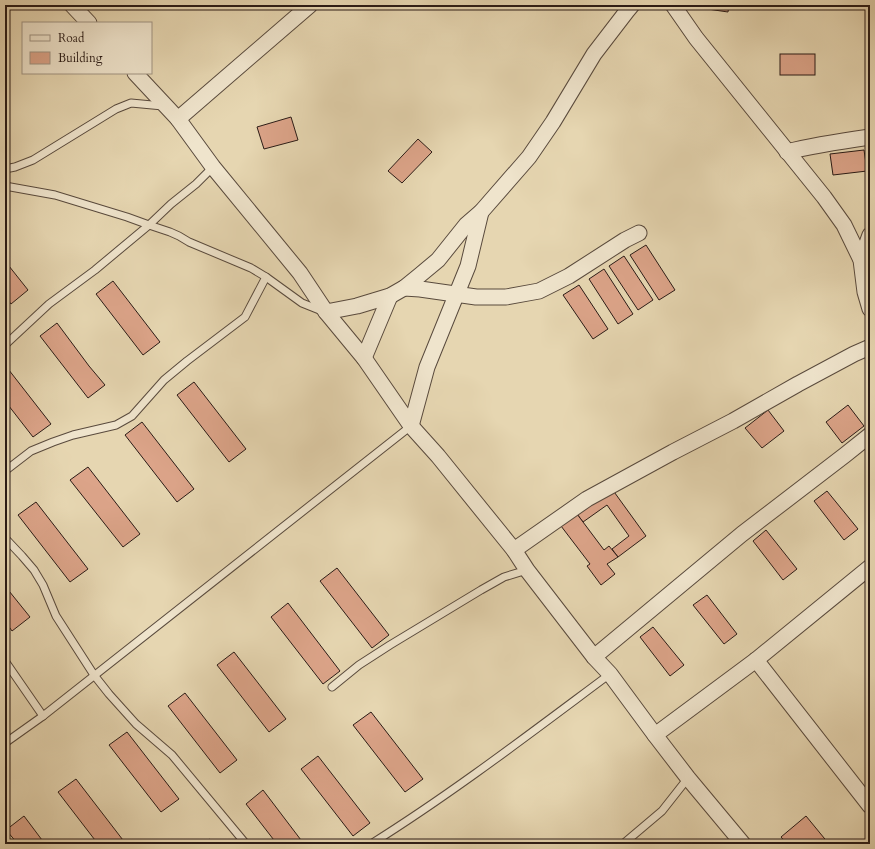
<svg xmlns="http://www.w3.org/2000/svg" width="875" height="849" font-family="Cardo,serif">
<rect width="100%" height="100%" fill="#e6d6b1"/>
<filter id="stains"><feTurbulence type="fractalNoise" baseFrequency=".005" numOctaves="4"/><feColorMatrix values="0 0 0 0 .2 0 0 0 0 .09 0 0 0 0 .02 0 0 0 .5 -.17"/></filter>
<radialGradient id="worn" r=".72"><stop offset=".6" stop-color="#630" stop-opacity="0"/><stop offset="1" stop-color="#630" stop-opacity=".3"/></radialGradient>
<g fill="#dca489" stroke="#2a1b16">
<polygon points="694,5 729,5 728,12 694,7"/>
<rect x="780" y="54" width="35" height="21"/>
<polygon points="291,117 298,140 264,149 257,127"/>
<polygon points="418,139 432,152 402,183 388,171"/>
<polygon points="864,150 867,171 833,175 830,154"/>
<polygon points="646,245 675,290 659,300 630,255"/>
<polygon points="624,256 653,300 638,310 609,266"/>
<polygon points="5,261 28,290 11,304 5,296"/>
<polygon points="604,269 633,314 618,324 589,279"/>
<polygon points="113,281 160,342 143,355 96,294"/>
<polygon points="579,285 608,329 593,339 563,295"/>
<polygon points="57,323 89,366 105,385 88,398 40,336"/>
<polygon points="5,365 51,424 33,437 5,401"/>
<polygon points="194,382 246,449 229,462 177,395"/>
<polygon points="848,405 864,426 842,443 826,422"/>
<polygon points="768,410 784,431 762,448 745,428"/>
<polygon points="142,422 194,489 177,502 125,435"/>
<polygon points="88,467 140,534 123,547 70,480"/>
<polygon points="612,489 646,536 618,557 612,549 629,536 607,505 583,522 577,514"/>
<polygon points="827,491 858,529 844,540 814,501"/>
<polygon points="36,502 88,569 70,582 18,515"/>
<polygon points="577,514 604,550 609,546 618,557 607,564 615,574 601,585 587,566 590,564 561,526"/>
<polygon points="766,530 797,569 783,580 753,541"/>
<polygon points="337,568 389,635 372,648 320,581"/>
<polygon points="5,586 30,617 12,631 5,621"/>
<polygon points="707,595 737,634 724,644 693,605"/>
<polygon points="288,603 340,671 323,684 271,617"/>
<polygon points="653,627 684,665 670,676 640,637"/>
<polygon points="234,652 286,719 269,732 217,665"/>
<polygon points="185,693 237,760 220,773 168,706"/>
<polygon points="371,712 423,779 405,792 353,725"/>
<polygon points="127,732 179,799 161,812 109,745"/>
<polygon points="318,756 370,823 353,836 301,769"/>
<polygon points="76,779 126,844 98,844 58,792"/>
<polygon points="263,790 304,844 277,844 246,804"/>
<polygon points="24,816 45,844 18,844 6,830"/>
<polygon points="806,816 829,844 801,844 799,841 796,844 787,844 781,837"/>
<polygon points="210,839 214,844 203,844"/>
</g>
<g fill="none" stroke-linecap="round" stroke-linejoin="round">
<g stroke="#594a3d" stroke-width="9">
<g id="service">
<polyline points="5,169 15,167 33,160 116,109 131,103 163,106"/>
<polyline points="5,186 55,195 127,217 149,225 170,232 179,236 189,242 251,268 266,277 302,303 322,311"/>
<polyline points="5,345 49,304 95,270 149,225 171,204 196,184 213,167"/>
<polyline points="5,471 31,451 53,442 73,435 116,425 132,416 164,380 187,361 245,317 266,277"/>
<polyline points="5,538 22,556 34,570 43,585 56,616 94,675 109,694 136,724 172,755 246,844"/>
<polyline points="5,661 43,716"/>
<polyline points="332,687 359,665 390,645 481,590 504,577 527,570"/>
<polyline points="5,743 43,716 411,426"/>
<path d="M 371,844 C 454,792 532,732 610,674"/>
<polyline points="623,844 662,811 688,778"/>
</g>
</g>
<g stroke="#594a3d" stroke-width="17">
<g id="minor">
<polyline points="72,5 89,23"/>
<polyline points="673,5 696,38 824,197 844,225 861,260 865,292 870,309"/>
<polyline points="135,73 178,119 213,167 300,273 326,312 364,358 411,426 438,456 514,550 527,570 594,657 610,674 655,735 688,778 743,844"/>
<polyline points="178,119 310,5"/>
<path d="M 787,152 C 814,145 842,141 870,137"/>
<polyline points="861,260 870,235"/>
<polyline points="404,288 420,289 476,297 506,297 539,291 569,276 625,240 639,233"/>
<polyline points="326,312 357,306 390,296 404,288 420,275 438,260 466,225 481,212 529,157 553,122 594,54 627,11 632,5"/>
<polyline points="364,358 390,296"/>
<polyline points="411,426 427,367 468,266 481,212"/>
<polyline points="514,550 587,499 673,452 733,421 798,384 854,354 870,347"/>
<polyline points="594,657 742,534 845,455 870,435"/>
<polyline points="756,660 870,806"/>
<polyline points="655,735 756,660 870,567"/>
</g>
</g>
<use href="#service" stroke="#efe4cc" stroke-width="7"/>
<use href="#minor" stroke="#efe4cc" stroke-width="15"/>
</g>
<rect width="875" height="849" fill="none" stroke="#e6d6b1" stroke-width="20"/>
<rect x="6" y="6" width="863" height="837" fill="none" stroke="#2a1b16" stroke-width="2"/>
<rect x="10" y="10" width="855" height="829" fill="none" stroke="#2a1b16"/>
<rect x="22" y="22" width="130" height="52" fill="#efe4cc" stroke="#a09483"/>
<rect x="30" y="35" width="20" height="6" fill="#efe4cc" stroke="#a09483"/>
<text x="58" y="42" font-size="12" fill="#2a1b16">Road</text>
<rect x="30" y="52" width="20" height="12" fill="#dca489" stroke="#a09483"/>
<text x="58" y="62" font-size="12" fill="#2a1b16">Building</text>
<rect width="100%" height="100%" filter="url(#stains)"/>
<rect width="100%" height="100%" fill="url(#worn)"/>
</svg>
